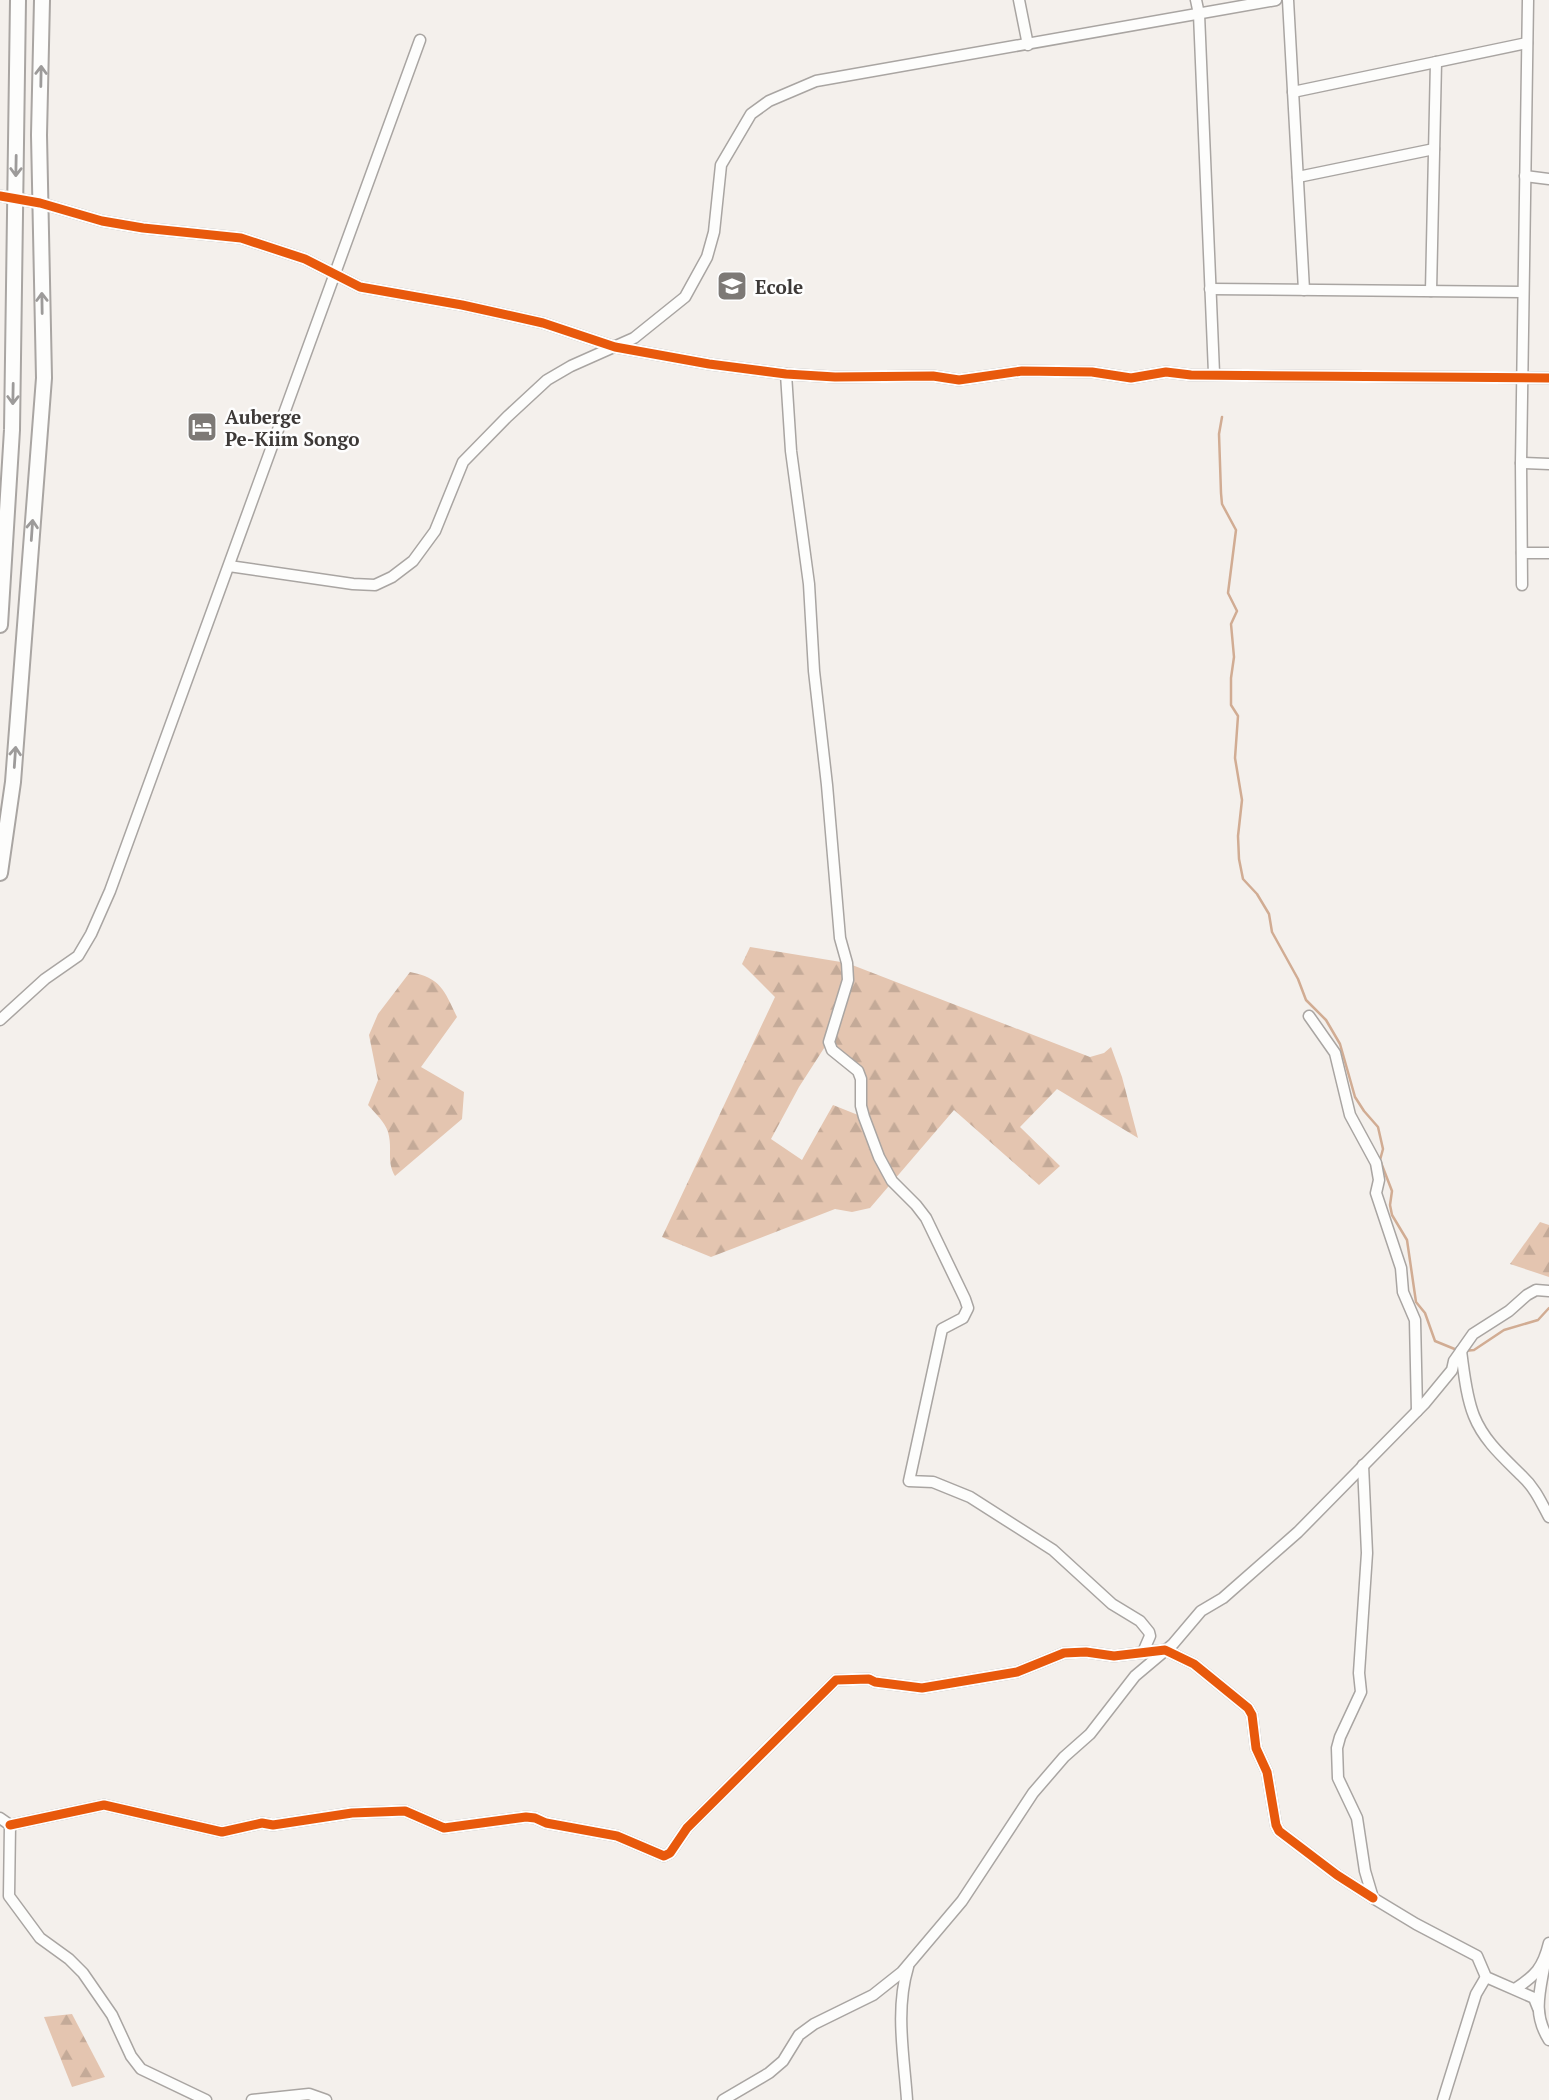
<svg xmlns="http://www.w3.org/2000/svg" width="1549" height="2100" font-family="'PT Serif',serif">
<defs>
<pattern id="forest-firs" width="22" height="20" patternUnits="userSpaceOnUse" patternTransform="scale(1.75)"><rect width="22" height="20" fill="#e4c5b0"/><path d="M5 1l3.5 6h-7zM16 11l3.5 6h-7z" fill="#c4aa98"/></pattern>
</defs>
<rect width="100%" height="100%" fill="#f4f0ec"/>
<g fill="url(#forest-firs)" fill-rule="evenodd">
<path d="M 750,947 L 847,963 L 1090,1057 L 1104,1053 L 1111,1047 L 1122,1077 L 1138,1138 L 1057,1089 L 1020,1127 L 1060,1166 L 1039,1185 L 954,1110 L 870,1208 L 852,1212 L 835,1209 L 711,1257 L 662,1237 L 775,997 L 742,964 ZM 828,1042 L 861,1079 L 863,1117 L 833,1105 L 802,1160 L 771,1139 L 799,1087 Z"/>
<path d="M 410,972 C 441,978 444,990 457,1017 L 421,1067 L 464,1092 L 462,1119 L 395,1176 C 386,1161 393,1149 388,1132 C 385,1122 375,1113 368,1105 L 378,1080 L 369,1035 L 378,1014 Z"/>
<polygon points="1540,1222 1549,1225 1549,1277 1510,1264"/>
<polygon points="72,2014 105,2077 72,2087 44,2017"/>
</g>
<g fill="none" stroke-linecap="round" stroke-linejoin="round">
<g stroke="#d1ac93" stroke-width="2.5">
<polyline points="1222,417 1219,434 1221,493 1222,504 1236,530 1228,593 1237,611 1231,624 1234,657 1231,678 1231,705 1238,716 1235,758 1242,800 1238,836 1239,859 1243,879 1257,894 1269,914 1272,932 1298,979 1306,1000 1326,1020 1340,1044 1355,1097 1364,1111 1378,1127 1383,1149 1380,1160 1392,1191 1390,1205 1392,1215 1407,1240 1416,1302 1425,1313 1435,1341 1457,1350"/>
<polyline points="1464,1351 1474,1350 1504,1330 1538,1320 1549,1308"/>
</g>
<g stroke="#a9a5a2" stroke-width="13">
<g id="minor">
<polyline points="1019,0 1028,45"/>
<polyline points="1196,0 1199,14 1214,373"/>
<polyline points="1288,0 1304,290"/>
<polyline points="1293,92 1527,43"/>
<polyline points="1525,176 1549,179"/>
<polyline points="1298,177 1434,149"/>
<polyline points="0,196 40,203 102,221 143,228 241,238 305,259 360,287 462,305 543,323 615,347 709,364 786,374 835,377 933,376 959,380 1022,371 1092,372 1131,378 1166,372 1191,375 1549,378"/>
<polyline points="1210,289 1523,292"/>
<polyline points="1431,291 1436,62"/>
<polyline points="786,374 791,451 809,584 814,671 827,785 840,938 847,963 848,980 829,1042 832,1050 858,1071 861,1079 861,1106 864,1117 879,1157 892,1181 916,1205 926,1218 965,1299 968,1308 963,1318 942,1329 909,1481 933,1482 970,1497 1053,1550 1112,1604 1140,1621 1149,1632 1150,1636 1143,1652"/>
<polyline points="1521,463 1549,464"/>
<polyline points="1522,553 1549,553"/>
<polyline points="229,566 353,584 375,585 392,577 413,561 435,531 463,462 507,417 547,380 571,366 634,338 685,297 707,257 714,232 721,165 751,114 769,101 816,81 1276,0"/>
<polyline points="1522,585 1521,463 1528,0"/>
<polyline points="1309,1016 1335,1053 1350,1115 1376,1163 1379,1180 1376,1193 1401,1268 1403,1292 1415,1320 1417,1411"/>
<polyline points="0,1020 45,979 78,956 91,934 110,891 420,40"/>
<path d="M 1461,1351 C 1464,1372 1466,1396 1474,1416 C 1484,1441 1504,1458 1522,1476 C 1535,1488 1541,1502 1549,1517"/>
<polyline points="1363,1465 1367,1553 1359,1673 1361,1692 1340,1737 1337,1748 1338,1778 1357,1818 1365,1871 1373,1898 1416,1924 1477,1956 1486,1977 1534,1998 1538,2008"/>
<polyline points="0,1818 10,1825 9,1896 40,1938 69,1959 83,1973 112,2015 131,2056 141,2069 206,2100"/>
<polyline points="10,1825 104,1805 222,1832 262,1823 273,1825 352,1813 405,1811 444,1828 526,1817 535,1818 546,1823 617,1836 664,1856 670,1853 687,1828 836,1680 869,1679 875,1682 922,1688 1017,1672 1064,1653 1086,1652 1114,1656 1165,1650 1194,1664 1248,1708 1252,1715 1256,1748 1267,1772 1276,1825 1279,1831 1337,1875 1373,1898"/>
<path d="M 1545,1962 C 1540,1992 1532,2013 1549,2040"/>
<path d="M 1515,1989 C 1535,1976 1543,1968 1549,1943"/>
<polyline points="252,2100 309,2094 326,2100"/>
<polyline points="723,2100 769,2073 783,2061 799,2035 814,2024 873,1995 902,1972 962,1901 1033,1793 1064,1757 1090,1734 1135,1676 1173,1644 1201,1611 1223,1598 1298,1532 1424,1404 1452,1370 1454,1361 1473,1334 1509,1311 1527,1295 1536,1290 1549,1291"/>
<path d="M 907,2100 C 904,2056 895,2010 908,1967"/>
<polyline points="1443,2100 1476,1994 1486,1977"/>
</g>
</g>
<g stroke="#a9a5a2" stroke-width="18">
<g id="highway">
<polyline points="0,625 12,430 18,0"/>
<polyline points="0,873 13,782 44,378 39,135 42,0"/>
</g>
</g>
<use href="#minor" stroke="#fdfdfc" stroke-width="10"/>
<use href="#highway" stroke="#fdfdfc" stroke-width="14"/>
<g stroke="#fefefe" stroke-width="13">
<g id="cycleway">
<polyline points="0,196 40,203 102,221 143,228 241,238 305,259 360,287 462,305 543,323 615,347 709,364 786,374 835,377 933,376 959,380 1022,371 1092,372 1131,378 1166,372 1191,375 1549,378"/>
<polyline points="10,1825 104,1805 222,1832 262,1823 273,1825 352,1813 405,1811 444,1828 526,1817 535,1818 546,1823 617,1836 664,1856 670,1853 687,1828 836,1680 869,1679 875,1682 922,1688 1017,1672 1064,1653 1086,1652 1114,1656 1165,1650 1194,1664 1248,1708 1252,1715 1256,1748 1267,1772 1276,1825 1279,1831 1337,1875 1373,1898"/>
</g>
</g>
<use href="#cycleway" stroke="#e8590c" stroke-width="9"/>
</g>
<defs><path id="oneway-shaft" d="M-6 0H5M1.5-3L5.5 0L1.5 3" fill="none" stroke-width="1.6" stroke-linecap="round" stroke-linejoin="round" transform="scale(1.75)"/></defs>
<g stroke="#9d9b9a">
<use href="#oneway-shaft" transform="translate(41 76) rotate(-89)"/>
<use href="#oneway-shaft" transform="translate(16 166) rotate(91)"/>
<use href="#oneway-shaft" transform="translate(42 303) rotate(-91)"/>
<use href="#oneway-shaft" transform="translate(13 394) rotate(91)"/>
<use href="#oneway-shaft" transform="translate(32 530) rotate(-86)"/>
<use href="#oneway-shaft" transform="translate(15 757) rotate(-86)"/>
</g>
<defs>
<g id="school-square" transform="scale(1.575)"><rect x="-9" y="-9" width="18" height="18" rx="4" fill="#7d7976" stroke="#fefefe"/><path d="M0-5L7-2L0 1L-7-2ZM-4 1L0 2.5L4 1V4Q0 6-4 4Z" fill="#fff"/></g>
<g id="hotel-square" transform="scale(1.575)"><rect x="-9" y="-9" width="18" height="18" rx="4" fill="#7d7976" stroke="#fefefe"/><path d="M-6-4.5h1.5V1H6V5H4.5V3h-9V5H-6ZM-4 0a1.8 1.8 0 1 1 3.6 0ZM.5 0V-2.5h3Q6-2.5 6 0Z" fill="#fff"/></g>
</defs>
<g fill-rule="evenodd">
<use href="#school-square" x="732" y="286"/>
<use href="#hotel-square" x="202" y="427"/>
</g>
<g text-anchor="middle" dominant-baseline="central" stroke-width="5" stroke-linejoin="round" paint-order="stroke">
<g font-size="19" font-weight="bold" fill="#3d3937" stroke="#fefefe" text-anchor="start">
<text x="755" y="286">Ecole</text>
<text x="225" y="416">Auberge<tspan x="225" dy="22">Pe-Kiim Songo</tspan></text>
</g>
</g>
</svg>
